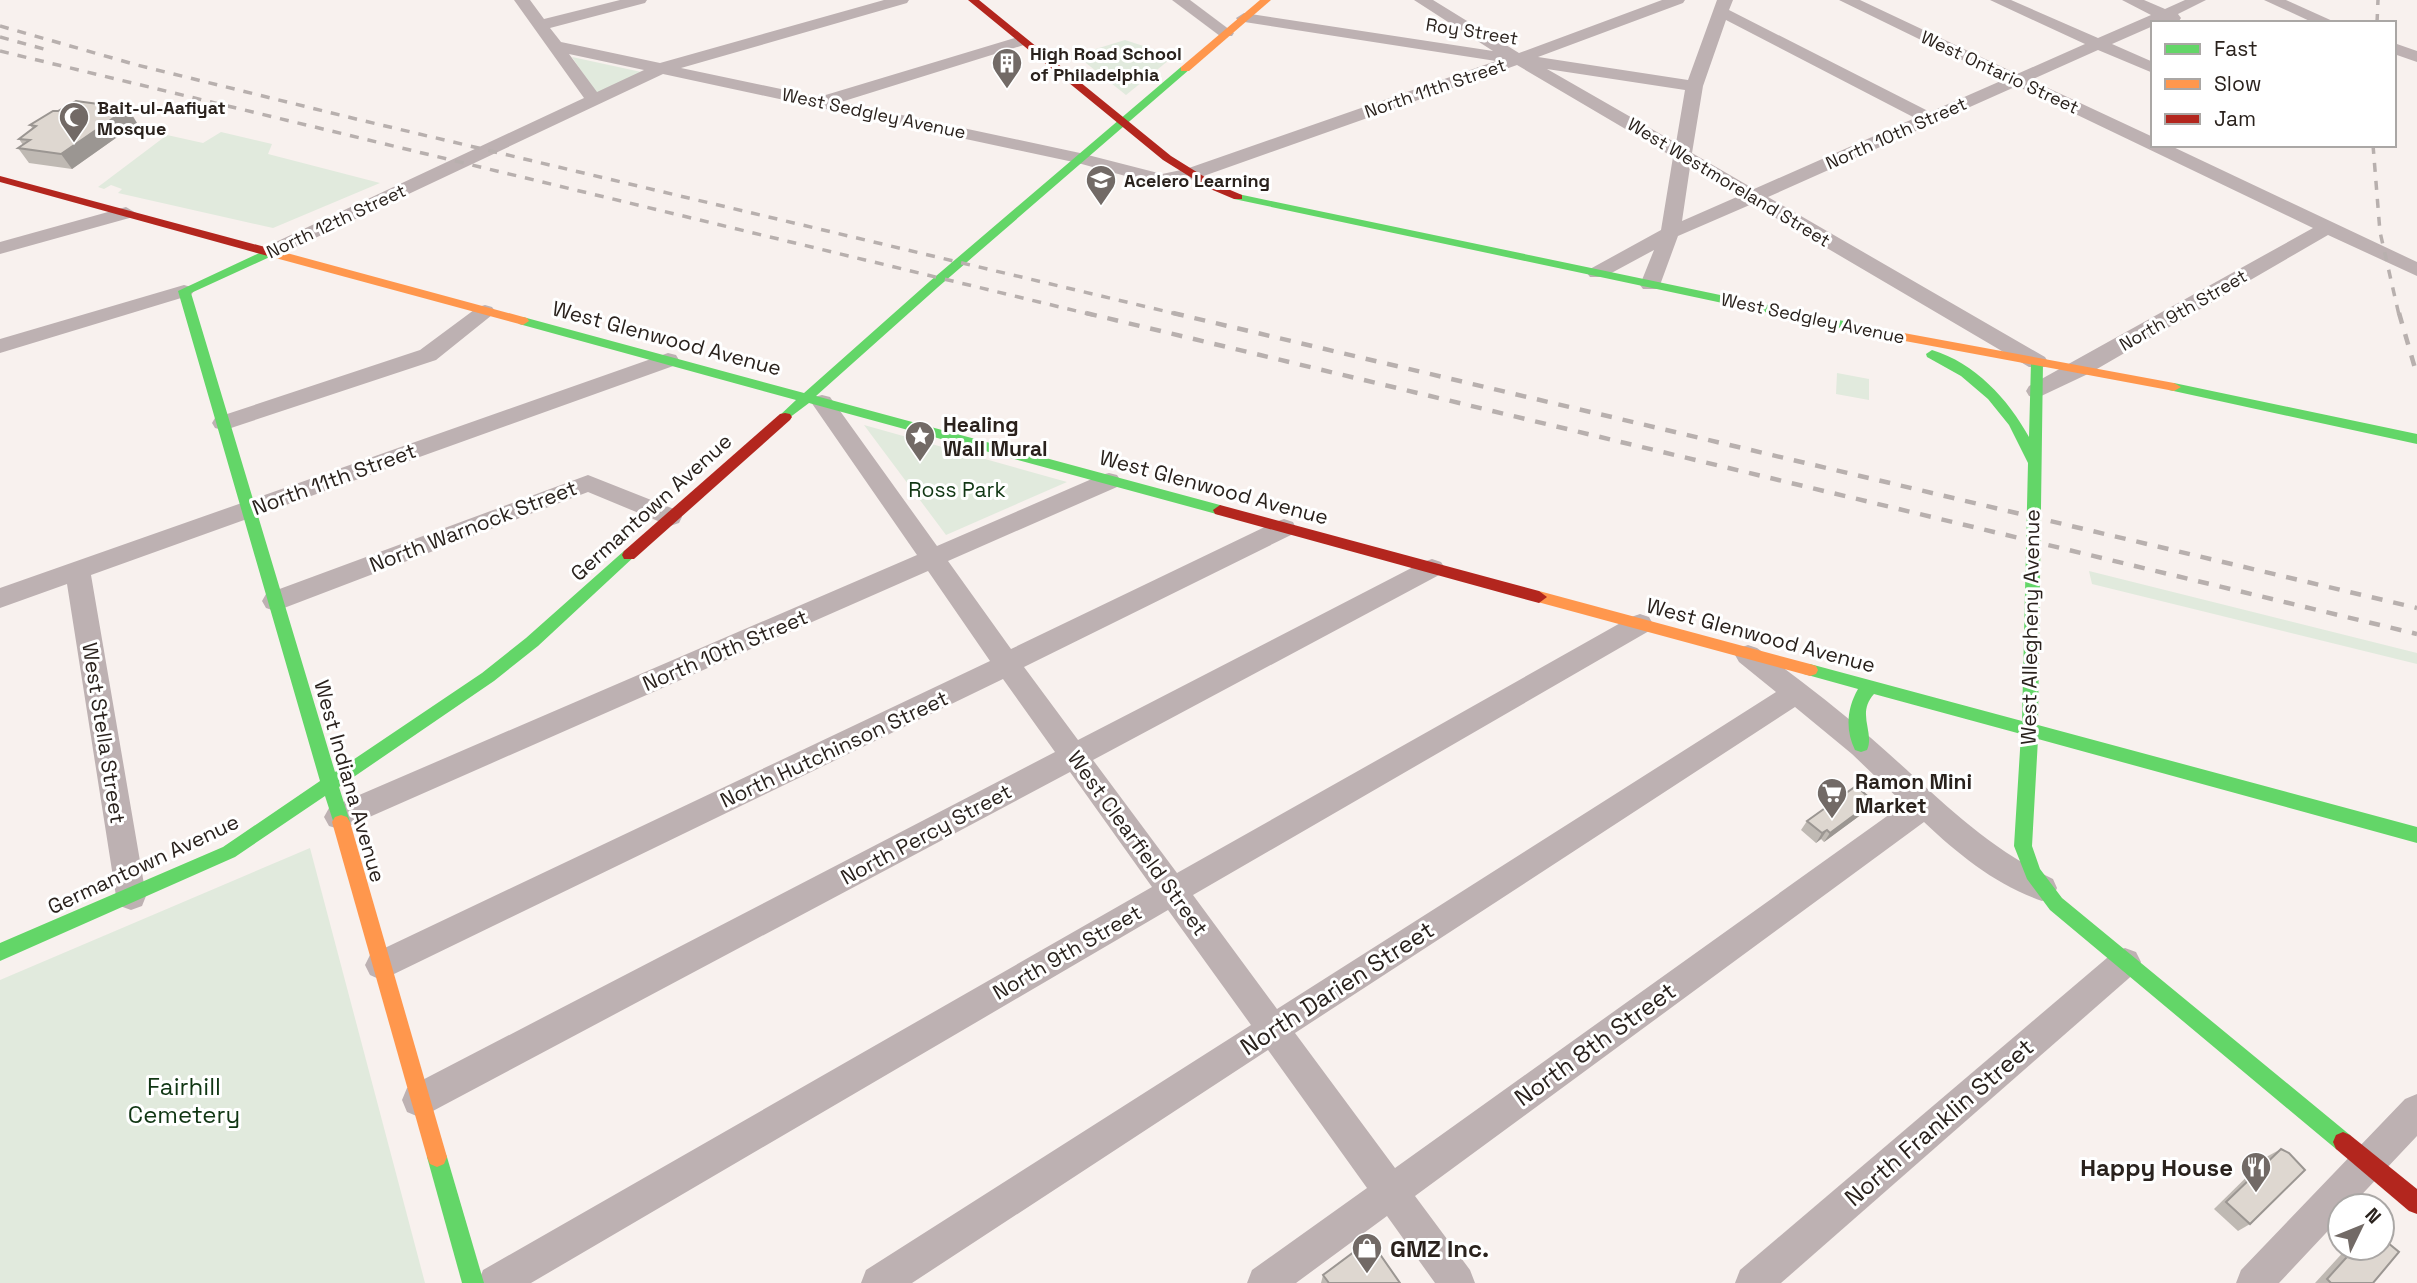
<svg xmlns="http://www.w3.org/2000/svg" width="2417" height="1283" font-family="'Space Grotesk',sans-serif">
<rect width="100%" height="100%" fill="#f8f1ee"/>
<g fill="#e1eadd">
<polygon points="1125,40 1174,56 1126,95 1076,55"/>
<polygon points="572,57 646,73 598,96"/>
<polygon points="221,132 272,144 268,154 380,183 273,228 118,193 122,189 111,185 104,189 98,187 167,135 203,143"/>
<polygon points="1837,373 1869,379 1869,400 1836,394"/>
<polygon points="864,425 1067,482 946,535"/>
<polygon points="2089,571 2417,653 2417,664 2092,584"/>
<polygon points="310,848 425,1283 0,1283 0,980"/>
</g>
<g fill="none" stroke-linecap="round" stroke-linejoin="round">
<g fill="#bdb1b2" fill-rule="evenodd">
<path d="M 514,0 L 530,0 L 544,19 L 620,0 L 647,0 L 645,3 L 550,28 L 561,42 L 660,63 L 884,0 L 909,0 L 907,3 L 681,68 L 819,97 L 1021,36 L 1029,41 L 1027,44 L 841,102 L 1080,153 L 1162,174 L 1186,169 L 1496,61 L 1238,21 L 1236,18 L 1244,13 L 1493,51 L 1414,0 L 1433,0 L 1519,53 L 1662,0 L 1685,0 L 1683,3 L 1538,57 L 1688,80 L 1717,0 L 1733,0 L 1729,10 L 1930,112 L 2003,80 L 1839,0 L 1860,0 L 2017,74 L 2085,44 L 1990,0 L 2011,0 L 2098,38 L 2151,15 L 2122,0 L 2144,0 L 2165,9 L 2185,0 L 2206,0 L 2178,14 L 2181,18 L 2179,21 L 2153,23 L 2153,26 L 2112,44 L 2153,62 L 2153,73 L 2098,50 L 2031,80 L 2153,137 L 2153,145 L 2169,145 L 2417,262 L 2417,276 L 2328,235 L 2090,373 L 2037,398 L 2029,396 L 2026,391 L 2029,386 L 2313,228 L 2017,86 L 1768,197 L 2045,357 L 2048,362 L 2045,367 L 2029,367 L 1752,204 L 1678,236 L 1660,285 L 1657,289 L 1643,289 L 1640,285 L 1654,250 L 1604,277 L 1590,277 L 1587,273 L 1590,269 L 1661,230 L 1673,157 L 1517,65 L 1198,178 L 1162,186 L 1078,163 L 663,74 L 277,256 L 263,256 L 260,252 L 263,248 L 584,98 ZM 1726,20 L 1915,118 L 1754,189 L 1692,153 L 1703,86 ZM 569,54 L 644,70 L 597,92 ZM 1547,69 L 1685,90 L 1676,143 ZM 1690,167 L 1739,196 L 1682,221 Z"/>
<polygon points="1172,0 1190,0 1234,33 1232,36 1220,36"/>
<polygon points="2264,0 2286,0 2337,23 2314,23"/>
<polygon points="2394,43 2417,51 2417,62 2394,54"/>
<polygon points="126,207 136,213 133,217 0,254 0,242"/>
<polygon points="184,285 191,287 194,291 191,295 0,353 0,339"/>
<polygon points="485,305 492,307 495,311 492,315 436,360 231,428 223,430 215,428 212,423 215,418 420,350 478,307"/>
<polygon points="668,353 676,355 679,360 676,365 91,575 146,896 142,906 131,910 120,906 116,896 67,584 0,608 0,588"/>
<path d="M 822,395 L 830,397 L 937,546 L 1101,475 L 1109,473 L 1117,475 L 1121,481 L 1117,487 L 948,561 L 1011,649 L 1275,522 L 1284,519 L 1293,522 L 1296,528 L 1293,534 L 1024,667 L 1078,740 L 1423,562 L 1432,559 L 1441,562 L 1445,568 L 1441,574 L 1093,760 L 1177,873 L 1631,617 L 1640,614 L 1649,617 L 1653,624 L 1649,631 L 1193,895 L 1277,1009 L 1776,692 L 1739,662 L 1735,655 L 1739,648 L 1748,645 L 1757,648 C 1796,677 1835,706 1871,738 C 1930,789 1981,845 2053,879 L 2057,888 L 2053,897 L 2042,901 C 1996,885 1959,855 1924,822 L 1415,1196 L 1470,1270 L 1475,1283 L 1435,1283 L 1387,1216 L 1296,1283 L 1247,1283 L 1252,1270 L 1367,1188 L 1268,1050 L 912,1283 L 861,1283 L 866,1270 L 1251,1025 L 1168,910 L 531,1283 L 478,1283 L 483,1270 L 1152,887 L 1070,772 L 431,1112 L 419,1117 L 407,1112 L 402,1100 L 407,1088 L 1055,752 L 1003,679 L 392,975 L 381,980 L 370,975 L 365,965 L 370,955 L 990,661 L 928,571 L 349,826 L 339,829 L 329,826 L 324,817 L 329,808 L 917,555 L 811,402 L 814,397 ZM 1795,707 L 1852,754 L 1904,804 L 1395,1168 L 1295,1033 Z"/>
<polygon points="588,475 679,511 682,517 679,523 670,526 588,492 284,608 275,611 266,608 262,601 266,594"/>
<polygon points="2125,948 2136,952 2141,962 2136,972 1781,1283 1735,1283 1740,1270 2114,952"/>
<polygon points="2417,1094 2417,1136 2351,1206 2340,1206 2340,1218 2279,1283 2236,1283 2241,1270 2405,1099"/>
</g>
<g fill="#63d668" fill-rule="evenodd">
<polygon points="1181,67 1190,69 937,288 816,396 1220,505 1227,510 1225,514 1220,515 809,403 785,421 778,417 796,400 519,324 517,321 523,317 804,393 929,282"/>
<polygon points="1238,194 1882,329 1888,333 1882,337 1234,199 1234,195"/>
<polygon points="270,248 276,252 274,255 191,293 335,772 482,673 526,638 624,551 629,550 636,555 538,646 494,681 339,787 350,822 347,827 341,829 335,827 325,796 235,857 0,961 0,943 223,847 320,781 178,291"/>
<path d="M 1932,350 C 1975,363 2008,399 2029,437 L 2031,362 L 2037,358 L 2043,362 L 2038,725 L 2417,827 L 2417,843 L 2038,739 L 2032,846 L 2040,869 L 2062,898 L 2350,1135 L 2353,1142 L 2350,1149 L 2343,1152 L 2336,1149 L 2050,910 L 2027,879 L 2014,846 L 2021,734 L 1874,694 C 1856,714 1875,732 1867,750 L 1861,752 L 1855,750 C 1845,730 1847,708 1858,689 L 1804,674 L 1802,670 L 1804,666 L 1810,664 L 2022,721 L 2028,463 L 2009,425 L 1988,399 L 1961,376 L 1927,357 L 1926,354 Z"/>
<polygon points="2174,383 2417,434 2417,444 2169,390 2167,387"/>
<polygon points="437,1147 444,1150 447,1157 484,1283 462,1283 427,1157 430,1150"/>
</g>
<g fill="#ff974d" fill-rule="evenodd">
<polygon points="1260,0 1271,0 1189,71 1181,71 1181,67"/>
<polygon points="272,249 527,318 529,321 523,325 268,256 266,253"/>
<polygon points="1882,329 2174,383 2181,387 2174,391 1878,336 1876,333"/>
<polygon points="1539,591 1810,664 1816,666 1818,670 1816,674 1810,676 1534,601 1531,597"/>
<polygon points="341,815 347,817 350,822 447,1157 444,1164 437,1167 430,1164 427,1157 332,822 335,817"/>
</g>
<g fill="#b3261e" fill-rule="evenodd">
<polygon points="968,0 979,0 1171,156 1216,184 1242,195 1242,199 1234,199 1208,188 1163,160"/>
<polygon points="0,176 276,250 278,253 272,257 268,256 0,182"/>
<polygon points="785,413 790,414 792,417 790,420 634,559 624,559 622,555 624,551 780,414"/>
<polygon points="1220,505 1539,591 1547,597 1539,603 1215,514 1213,510"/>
<polygon points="2343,1132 2350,1135 2417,1189 2417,1214 2409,1211 2336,1149 2333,1142 2336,1135"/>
</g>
<g stroke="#b8b0ae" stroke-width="3.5" stroke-dasharray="9 9" stroke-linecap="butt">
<polyline points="2377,23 2378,0"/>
<polyline points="0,26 137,65 352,118 1181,315"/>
<polyline points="0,37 44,49"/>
<polyline points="0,51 1093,315"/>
<polyline points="2373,145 2380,232 2399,315"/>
</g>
<g stroke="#b8b0ae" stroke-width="4.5" stroke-dasharray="11 11" stroke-linecap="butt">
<polyline points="1086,313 2417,634"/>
<polyline points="1173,313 2417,608"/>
<polyline points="2399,313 2417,375"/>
</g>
</g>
<g fill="#bfb9b3">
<polygon points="58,111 137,123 72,169 29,163 18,148 23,145 19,139 33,129 30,125"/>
<polygon points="1873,801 1866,811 1824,842 1821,839 1816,843 1801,830 1807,821"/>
<polygon points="2281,1149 2250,1224 2238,1231 2214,1209 2268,1156"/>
<polygon points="2347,1248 2382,1248 2373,1283 2315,1283"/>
<polygon points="1323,1275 1400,1283 1321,1283"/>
</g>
<g fill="#9b9692">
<polygon points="128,108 137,123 72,169 61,154"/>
<polygon points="1873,801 1866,811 1824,842 1830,833"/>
<polygon points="1827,830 1821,839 1816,843 1822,833"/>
</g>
<g fill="#ded7d0" stroke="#9b9692" stroke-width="2">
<polygon points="76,101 128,108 61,154 18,148 30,140 19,139 36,126 30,125 53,111 58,111"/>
<polygon points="1856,786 1873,801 1830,833 1827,830 1822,833 1807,821"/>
<polygon points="2281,1149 2289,1153 2305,1170 2250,1224 2226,1202"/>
<polygon points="2382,1238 2399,1252 2373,1283 2331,1283 2327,1279 2355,1248 2382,1248"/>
<polygon points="1370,1240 1400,1283 1329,1283 1323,1275"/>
</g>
<defs>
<g id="building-pin" transform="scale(1.575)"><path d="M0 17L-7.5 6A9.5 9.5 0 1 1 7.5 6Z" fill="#726a66" stroke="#fff"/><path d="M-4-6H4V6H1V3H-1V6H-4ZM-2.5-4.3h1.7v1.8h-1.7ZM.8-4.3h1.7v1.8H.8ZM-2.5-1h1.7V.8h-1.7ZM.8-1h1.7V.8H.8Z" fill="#fff"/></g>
<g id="mosque-pin" transform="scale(1.575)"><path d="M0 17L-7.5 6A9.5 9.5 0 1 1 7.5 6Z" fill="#726a66" stroke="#fff"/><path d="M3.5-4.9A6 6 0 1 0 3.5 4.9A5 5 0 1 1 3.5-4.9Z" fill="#fff"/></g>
<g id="school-pin" transform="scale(1.575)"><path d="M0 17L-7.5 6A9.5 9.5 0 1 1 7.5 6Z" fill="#726a66" stroke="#fff"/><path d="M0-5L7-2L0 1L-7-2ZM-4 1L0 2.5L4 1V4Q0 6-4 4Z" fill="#fff"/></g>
<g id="sight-pin" transform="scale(1.575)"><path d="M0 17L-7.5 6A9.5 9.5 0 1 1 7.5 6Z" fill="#726a66" stroke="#fff"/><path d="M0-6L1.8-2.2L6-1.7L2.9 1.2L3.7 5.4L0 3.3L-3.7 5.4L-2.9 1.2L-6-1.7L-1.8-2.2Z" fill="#fff"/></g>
<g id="supermarket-pin" transform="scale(1.575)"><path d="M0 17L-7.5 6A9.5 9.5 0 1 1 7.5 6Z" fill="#726a66" stroke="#fff"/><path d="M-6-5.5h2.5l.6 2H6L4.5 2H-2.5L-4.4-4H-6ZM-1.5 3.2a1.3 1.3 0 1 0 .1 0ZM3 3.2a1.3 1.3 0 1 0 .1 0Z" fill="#fff"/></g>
<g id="restaurant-pin" transform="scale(1.575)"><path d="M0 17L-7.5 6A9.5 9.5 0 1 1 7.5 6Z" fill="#726a66" stroke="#fff"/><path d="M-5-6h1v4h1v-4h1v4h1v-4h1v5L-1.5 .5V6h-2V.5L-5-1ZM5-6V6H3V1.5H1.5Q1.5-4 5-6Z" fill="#fff"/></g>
<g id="shop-pin" transform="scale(1.575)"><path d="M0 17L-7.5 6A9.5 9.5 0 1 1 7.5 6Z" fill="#726a66" stroke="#fff"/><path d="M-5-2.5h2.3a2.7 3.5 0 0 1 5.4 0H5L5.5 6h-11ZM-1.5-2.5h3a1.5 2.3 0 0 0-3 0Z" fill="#fff"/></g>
</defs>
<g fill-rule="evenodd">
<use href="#building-pin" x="1007" y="63"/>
<use href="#mosque-pin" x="74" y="117"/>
<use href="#school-pin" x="1101" y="180"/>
<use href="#sight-pin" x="920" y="436"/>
<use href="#supermarket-pin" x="1832" y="793"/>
<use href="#restaurant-pin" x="2256" y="1167"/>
<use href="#shop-pin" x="1367" y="1248"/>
</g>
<g text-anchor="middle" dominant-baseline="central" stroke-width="6" stroke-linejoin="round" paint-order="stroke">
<g font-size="18" fill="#2a221d" stroke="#fff">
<text transform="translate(1472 31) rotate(9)">Roy Street</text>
<text transform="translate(2000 72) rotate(25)">West Ontario Street</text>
<text transform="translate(1435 88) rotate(-19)">North 11th Street</text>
<text transform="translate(874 113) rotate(12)">West Sedgley Avenue</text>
<text transform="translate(1896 133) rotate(-24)">North 10th Street</text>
<text transform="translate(1729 182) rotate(31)">West Westmoreland Street</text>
<text transform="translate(336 221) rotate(-25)">North 12th Street</text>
<text transform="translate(2183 310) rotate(-30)">North 9th Street</text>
<text transform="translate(1813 318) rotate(12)">West Sedgley Avenue</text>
</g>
<g font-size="18" font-weight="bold" fill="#2a221d" stroke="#fff" text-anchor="start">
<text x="1030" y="53">High Road School<tspan x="1030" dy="21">of Philadelphia</tspan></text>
<text x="97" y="107">Bait-ul-Aafiyat<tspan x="97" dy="21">Mosque</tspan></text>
<text x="1124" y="180">Acelero Learning</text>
</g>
<g font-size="21" fill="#2a221d" stroke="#fff">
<text transform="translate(667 338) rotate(15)">West Glenwood Avenue</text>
<text transform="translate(334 479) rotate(-20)">North 11th Street</text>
<text transform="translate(1214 487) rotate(15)">West Glenwood Avenue</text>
<text transform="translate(651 507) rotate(-42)">Germantown Avenue</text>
<text transform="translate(473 526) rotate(-21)">North Warnock Street</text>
<text transform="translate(2030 627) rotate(-89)">West Allegheny Avenue</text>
<text transform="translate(1761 635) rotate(15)">West Glenwood Avenue</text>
<text transform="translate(725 650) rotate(-23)">North 10th Street</text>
<text transform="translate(104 733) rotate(81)">West Stella Street</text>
<text transform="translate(834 749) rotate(-25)">North Hutchinson Street</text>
<text transform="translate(350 781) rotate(74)">West Indiana Avenue</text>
<text transform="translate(926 834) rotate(-28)">North Percy Street</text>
<text transform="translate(1138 843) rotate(54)">West Clearfield Street</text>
<text transform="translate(143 864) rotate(-25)">Germantown Avenue</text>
<text transform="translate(1067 952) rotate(-30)">North 9th Street</text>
</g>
<g font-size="21" font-weight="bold" fill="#2a221d" stroke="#fff" text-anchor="start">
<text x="943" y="424">Healing<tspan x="943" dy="24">Wall Mural</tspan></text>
<text x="1855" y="781">Ramon Mini<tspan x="1855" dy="24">Market</tspan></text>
</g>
<g font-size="21" fill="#103613" stroke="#fff">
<text x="957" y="489">Ross Park</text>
</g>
<g font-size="24" fill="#2a221d" stroke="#fff">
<text transform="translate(1337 988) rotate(-33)">North Darien Street</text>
<text transform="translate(1595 1044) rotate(-36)">North 8th Street</text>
<text transform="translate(1939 1122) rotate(-41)">North Franklin Street</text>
</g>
<g font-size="24" fill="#103613" stroke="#fff">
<text x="184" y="1086">Fairhill<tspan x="184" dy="28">Cemetery</tspan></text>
</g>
<g font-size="24" font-weight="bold" fill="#2a221d" stroke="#fff" text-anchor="end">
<text x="2233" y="1167">Happy House</text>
<text x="1390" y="1248" text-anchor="start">GMZ Inc.</text>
</g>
</g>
<rect x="2151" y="21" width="245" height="126" fill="#ffffff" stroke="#aaa7a5" stroke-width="2"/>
<rect x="2165" y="44" width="35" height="10" fill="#63d668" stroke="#aaa7a5" stroke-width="2"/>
<text x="2214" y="56" font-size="21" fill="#2a221d">Fast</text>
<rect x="2165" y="79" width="35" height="10" fill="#ff974d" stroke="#aaa7a5" stroke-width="2"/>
<text x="2214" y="91" font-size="21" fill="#2a221d">Slow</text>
<rect x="2165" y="114" width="35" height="10" fill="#b3261e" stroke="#aaa7a5" stroke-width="2"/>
<text x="2214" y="126" font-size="21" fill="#2a221d">Jam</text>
<g transform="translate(2361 1227) rotate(47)"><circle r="33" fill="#ffffff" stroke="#aaa7a5" stroke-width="2"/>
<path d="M0-5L12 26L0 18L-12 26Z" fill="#726a66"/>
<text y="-10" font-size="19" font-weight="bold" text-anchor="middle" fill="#2a221d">N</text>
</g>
</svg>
